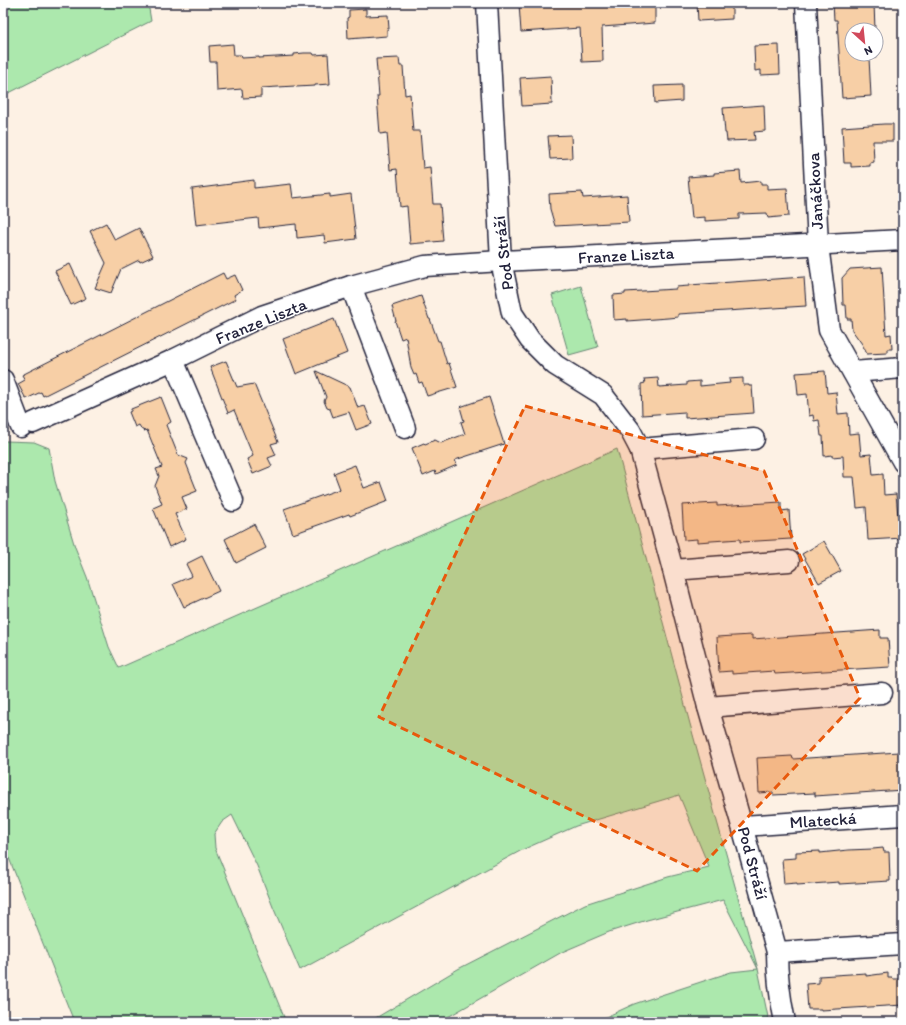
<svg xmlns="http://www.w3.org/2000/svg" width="906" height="1025" font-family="Itim,sans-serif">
<rect width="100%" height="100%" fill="#fdf1e4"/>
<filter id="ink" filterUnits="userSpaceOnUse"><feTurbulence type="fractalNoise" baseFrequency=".025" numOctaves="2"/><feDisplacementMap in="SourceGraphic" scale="8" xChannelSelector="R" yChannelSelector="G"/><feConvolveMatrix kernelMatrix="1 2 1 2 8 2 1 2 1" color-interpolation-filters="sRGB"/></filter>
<g filter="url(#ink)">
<g fill="#ace8ad" stroke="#678574">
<polygon points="3,3 148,3 151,21 3,96"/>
<polygon points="581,286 598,347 569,355 552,295"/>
<polygon points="6,441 34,442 49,448 55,481 75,547 87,577 109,647 119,668 617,449 690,724 758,969 769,1022 595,1022 634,1004 731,972 758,969 723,900 647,920 609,932 562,952 439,1022 369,1022 458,969 585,904 668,877 709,867 679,795 576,826 522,850 300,970 273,907 257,866 232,815 222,822 214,834 215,848 286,1022 65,1022 73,1019 3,843 3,442"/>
</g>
<g fill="#f7cfa6" stroke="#22223b">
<polygon points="538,3 655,3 655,23 602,27 603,61 582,62 580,28 521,32 519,4"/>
<polygon points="697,3 732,3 732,19 698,21"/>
<polygon points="833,3 874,3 875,30 852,30 852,54 876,54 876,49 876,58 869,58 871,96 842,98 837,20 834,20"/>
<polygon points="366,9 366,16 388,15 389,29 387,29 387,36 348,39 347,18 349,17 349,10"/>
<polygon points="233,44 234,55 241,55 242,58 259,57 259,58 294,56 294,54 304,53 313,53 314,55 328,54 330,84 315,85 315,86 296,87 295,86 261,88 261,97 243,98 242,89 217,91 216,62 210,62 209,46"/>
<polygon points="779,45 780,74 761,75 761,70 755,71 754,46"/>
<polygon points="399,58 400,66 403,66 405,95 410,94 413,131 420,131 423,168 430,167 433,204 440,204 443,241 410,244 407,206 400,207 397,169 390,170 387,133 380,134 377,96 379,96 376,59"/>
<polygon points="551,76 552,104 522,106 520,78"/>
<polygon points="682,85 682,101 655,103 654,86"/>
<polygon points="764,105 765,131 754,132 755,140 727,141 726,133 725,133 723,108"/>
<polygon points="884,124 893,124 893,141 873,141 874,162 870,163 870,166 851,167 851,163 844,163 842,127"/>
<polygon points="571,135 572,158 550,159 548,136"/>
<polygon points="740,171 741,183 761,181 761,184 767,184 767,189 787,188 789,216 768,218 767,213 739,214 739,219 705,221 705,217 692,218 688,177 714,175 714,173"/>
<polygon points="254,180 254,188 291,184 293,198 330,194 330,197 351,194 356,239 325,243 324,235 297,238 296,224 259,228 258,218 196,225 192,189 231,184 231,183"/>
<polygon points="582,192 583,198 627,195 629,222 555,226 550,209 549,194"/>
<polygon points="106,223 115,240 139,228 153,256 140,262 139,260 121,269 111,293 95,288 106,263 90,231"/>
<polygon points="70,264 86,298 71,305 55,271"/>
<polygon points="882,267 886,335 891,334 892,349 887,349 887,353 867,354 862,344 852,330 851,319 847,319 846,305 843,305 842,278 850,269"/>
<polygon points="223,273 226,279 235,275 242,290 234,295 236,299 43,396 41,392 26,399 18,384 25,380 22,375"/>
<polygon points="804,277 806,306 678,314 678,317 668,318 627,321 627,319 614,320 613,295 625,294 625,292 676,289 676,287 689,286 689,285"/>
<polygon points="421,296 429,319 430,319 438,341 440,341 447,364 449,363 457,387 427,396 422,382 419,383 416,374 414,375 411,368 406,337 401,339 395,321 396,321 392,306"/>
<polygon points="334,319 347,353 296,374 283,339"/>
<polygon points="226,361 237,387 254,384 278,442 271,444 276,455 268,458 272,466 253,474 247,459 253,456 234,410 228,413 210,367"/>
<polygon points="316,371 350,387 358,408 365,406 372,424 356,430 349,412 333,417 330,409 327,408 324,401 326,397"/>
<polygon points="825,371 827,393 836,392 838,414 848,413 849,434 859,433 861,455 871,454 873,475 883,474 884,495 896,494 898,516 903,516 903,538 868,540 866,507 857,508 854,477 844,477 843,456 832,457 832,455 824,456 823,436 821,436 819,420 814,421 813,415 809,416 807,394 798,395 796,373"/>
<polygon points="658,378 659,387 687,385 687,382 700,381 700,386 730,383 729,379 743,378 743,385 749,385 749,386 752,386 754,413 685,418 685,412 642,415 641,384 645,383 644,379"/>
<polygon points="161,397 171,422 166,425 178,455 188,459 186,463 197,491 182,497 187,509 175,514 186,539 169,547 153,508 162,504 155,486 159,476 156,469 162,467 147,430 144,431 143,430 142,430 139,425 135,427 129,412 131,411 131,409"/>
<polygon points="489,397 504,444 455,460 457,465 436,474 435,471 423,476 412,448 424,443 425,444 435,440 441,443 465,434 461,422 464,421 460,407"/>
<polygon points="355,465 364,488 381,482 388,501 350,516 349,514 293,534 284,509 340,489 334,473"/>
<polygon points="781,502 781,511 789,510 791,539 740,542 740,539 697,542 697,539 684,540 682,505 717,503 717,506"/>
<polygon points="254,524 266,548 236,563 225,539"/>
<polygon points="824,541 841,571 819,583 802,554"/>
<polygon points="202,556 219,591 184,607 173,584 192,576 186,564"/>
<polygon points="880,630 880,638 888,638 890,667 775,674 774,671 732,674 732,671 719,672 717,637 752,635 752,639"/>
<polygon points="899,752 900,761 903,761 903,790 815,796 815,793 773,795 773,792 759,793 757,758 792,756 793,759"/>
<polygon points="883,848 884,852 889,852 890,881 839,884 839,882 797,885 797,883 784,884 782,859 796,858 796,852 820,851 820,853 848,850 873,849"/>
<polygon points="866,973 866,976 888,973 888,978 892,978 892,979 903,979 903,1005 821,1010 821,1009 808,1009 806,984 819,983 819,976"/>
</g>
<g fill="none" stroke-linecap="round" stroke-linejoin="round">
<g stroke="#22223b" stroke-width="23">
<g id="minor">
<path d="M 487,3 L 501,261 L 512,313 L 530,340 L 555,365 L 603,395 L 630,430 L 640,449 L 673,570 L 708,707 L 742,826 L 777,952 C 777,977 780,998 785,1022"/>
<polyline points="806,3 818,245 829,330 903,462"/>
<polyline points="351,286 405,428"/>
<polyline points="173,360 233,501"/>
<polyline points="853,372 903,368"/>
<polyline points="3,380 21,427"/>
<polyline points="33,423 173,360 262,316 351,286 425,266 501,261 903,240"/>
<polyline points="640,449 754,439"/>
<polyline points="673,570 789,561"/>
<polyline points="708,707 882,693"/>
<polyline points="742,826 903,815"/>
<polyline points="777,952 903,944"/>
</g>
</g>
<use href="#minor" stroke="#fff" stroke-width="20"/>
</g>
</g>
<path fill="#e8590c" fill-opacity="0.2" stroke="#e8590c" stroke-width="3" stroke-dasharray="8 5" stroke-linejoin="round" d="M 525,406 L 764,471 L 860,698 L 697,871 L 379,717 Z"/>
<g text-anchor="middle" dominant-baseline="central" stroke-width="3" stroke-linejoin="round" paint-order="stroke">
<g font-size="17" fill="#22223b" stroke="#fff">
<text transform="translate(815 191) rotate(-93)">Janáčkova</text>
<text transform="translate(503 253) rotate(-97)">Pod Stráží</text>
<text transform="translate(626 255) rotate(-3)">Franze Liszta</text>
<text transform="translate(261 321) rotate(-22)">Franze Liszta</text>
<text transform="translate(823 820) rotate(-4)">Mlatecká</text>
<text transform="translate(753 863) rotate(75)">Pod Stráží</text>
</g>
</g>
<rect width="906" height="1025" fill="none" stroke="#fff" stroke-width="16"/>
<rect x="8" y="8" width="890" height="1009" fill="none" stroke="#22223b" stroke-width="1.5" filter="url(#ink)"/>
<g transform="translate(864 42) rotate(153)"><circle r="19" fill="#ffffff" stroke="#a7a7b1"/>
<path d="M0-3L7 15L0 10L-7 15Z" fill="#d1495b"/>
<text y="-6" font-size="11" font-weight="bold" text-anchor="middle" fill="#22223b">N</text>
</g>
</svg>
